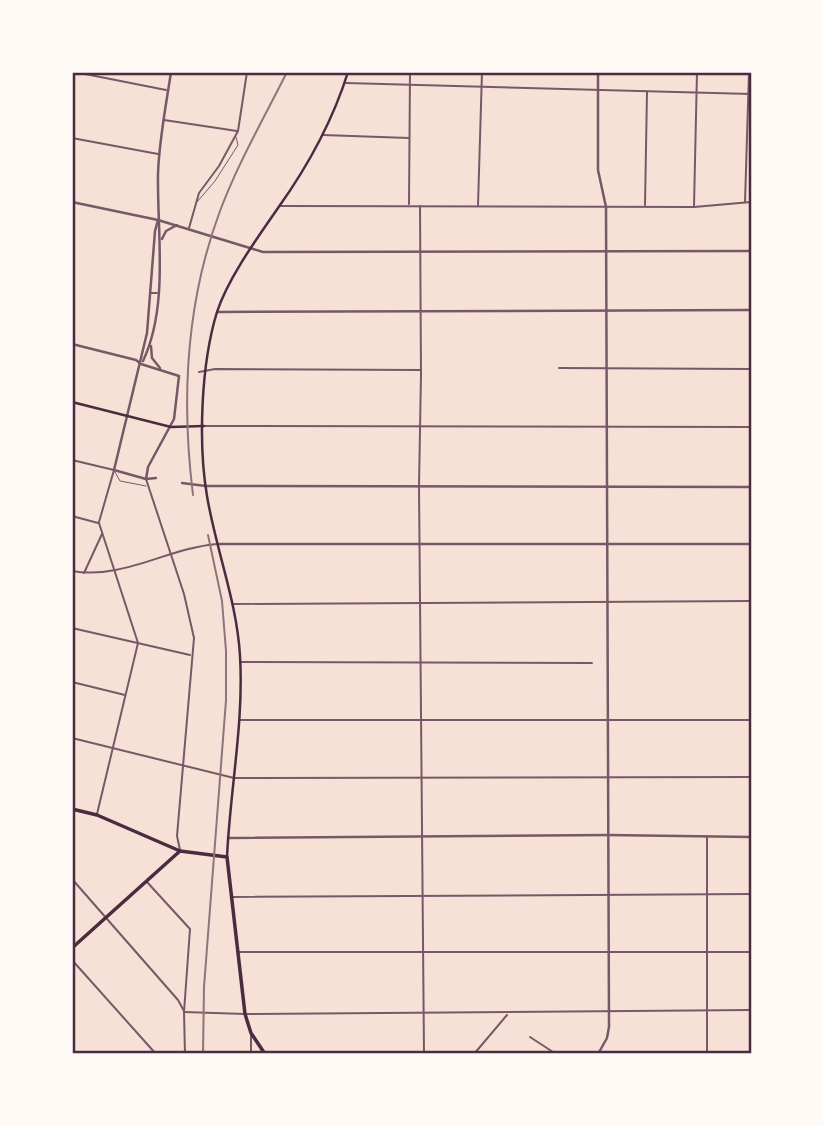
<svg xmlns="http://www.w3.org/2000/svg" width="823" height="1126" font-family="'Exo 2',sans-serif">
<rect width="100%" height="100%" fill="#f7e1d7"/>
<g fill="none" stroke-linecap="round" stroke-linejoin="round">
<g stroke="#755966" stroke-width="1">
<polyline points="197,202 215,181 238,145 236,137"/>
<polyline points="115,472 120,481 146,486"/>
</g>
<g stroke="#755966" stroke-width="2">
<polyline points="75,72 166,90"/>
<polyline points="346,83 751,94"/>
<polyline points="164,120 237,131"/>
<polyline points="323,135 409,138"/>
<polyline points="72,138 158,154"/>
<polyline points="745,202 749,72"/>
<polyline points="409,204 410,72"/>
<polyline points="478,205 482,72"/>
<polyline points="645,205 647,92"/>
<polyline points="281,206 694,207 751,202"/>
<polyline points="420,206 421,374 419,486 424,1054"/>
<polyline points="694,206 697,72"/>
<polyline points="189,228 199,193 219,166 238,131 247,72"/>
<polyline points="151,293 157,293"/>
<polyline points="559,368 751,369"/>
<polyline points="199,372 215,369 420,370"/>
<polyline points="205,426 751,427"/>
<polyline points="72,460 114,470 99,522"/>
<polyline points="146,479 184,594 194,638 177,836 180,850"/>
<polyline points="72,516 98,523"/>
<path d="M 72,571 C 122,580 168,548 217,544"/>
<polyline points="84,573 102,534"/>
<polyline points="233,604 751,601"/>
<polyline points="72,628 190,655"/>
<polyline points="240,662 592,663"/>
<polyline points="751,675 751,711"/>
<polyline points="72,682 125,695"/>
<polyline points="240,720 751,720"/>
<polyline points="72,738 234,778 751,777"/>
<polyline points="97,814 138,643 99,523"/>
<polyline points="72,879 178,1000 184,1011"/>
<polyline points="147,882 190,929 184,1012 185,1054"/>
<polyline points="232,897 751,894"/>
<polyline points="238,952 751,952"/>
<polyline points="72,960 156,1054"/>
<polyline points="184,1012 245,1014 751,1010"/>
<polyline points="530,1037 556,1054"/>
<polyline points="72,1051 75,1054"/>
<polyline points="251,1054 251,1034"/>
<polyline points="474,1054 507,1015"/>
<polyline points="707,1054 707,837"/>
</g>
<g stroke="#755966" stroke-width="2.5">
<polyline points="72,202 158,220 263,252 751,251"/>
<polyline points="162,239 166,231 177,225"/>
<polyline points="218,312 751,310"/>
<polyline points="72,344 136,360 141,364 179,376 174,419 148,467 146,479"/>
<polyline points="151,346 152,358 160,368"/>
<path d="M 143,361 C 169,306 157,233 158,174 C 159,140 166,106 171,72"/>
<polyline points="156,478 146,479 114,470 147,333 155,231 158,220"/>
<polyline points="182,483 206,486 751,487"/>
<polyline points="218,544 751,544"/>
<polyline points="228,838 608,835 751,837"/>
<polyline points="598,1054 607,1038 609,1027 606,207 598,170 598,72"/>
</g>
<g stroke="#4a2c40" stroke-width="2.5">
<polyline points="72,402 171,427 204,426"/>
<path d="M 227,857 C 230,790 244,723 240,656 C 237,602 216,550 207,496 C 198,443 201,364 217,312 C 228,278 258,237 278,208 C 308,166 333,120 348,72"/>
</g>
<g stroke="#4a2c40" stroke-width="3.5">
<polyline points="72,809 97,815 180,851 227,857 245,1014 251,1033 265,1054"/>
<polyline points="72,948 180,851"/>
</g>
<g stroke="#8f747c" stroke-width="2">
<path d="M 193,495 C 181,399 186,302 220,211 C 238,163 264,118 287,72"/>
<polyline points="203,1054 204,987 226,700 226,651 222,601 208,535"/>
</g>
</g>
<rect width="823" height="1126" fill="none" stroke="#fffaf5" stroke-width="147"/>
<rect x="74" y="74" width="676" height="978" fill="none" stroke="#4a2c40" stroke-width="2.5"/>
</svg>
